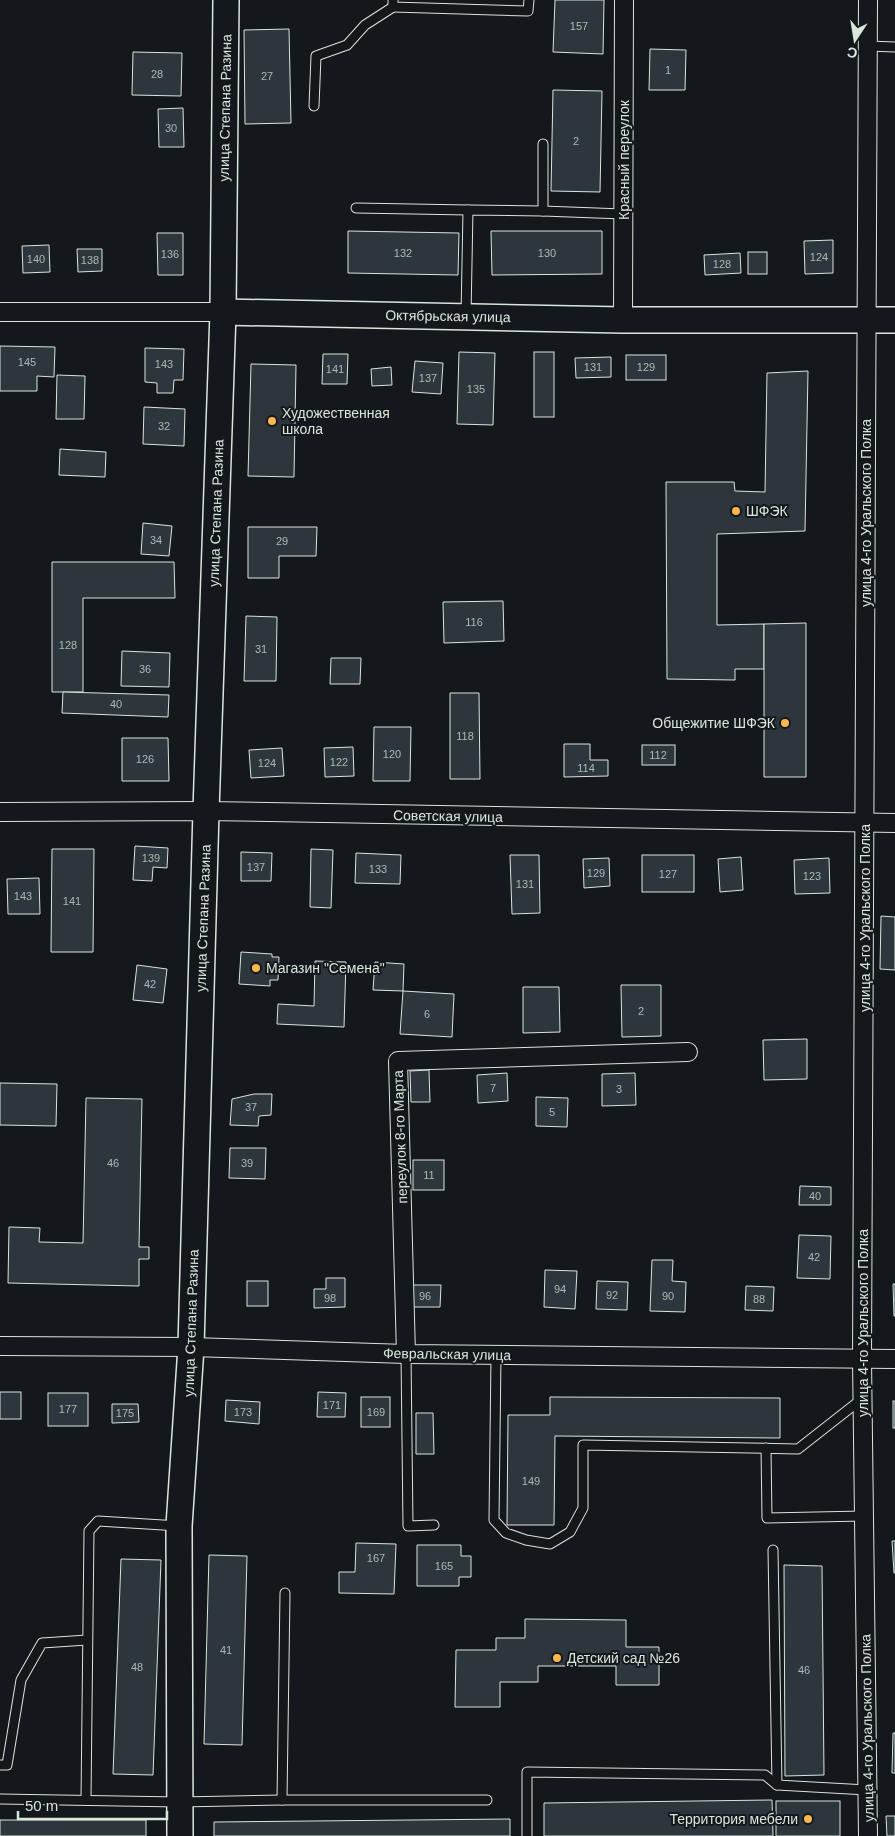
<svg xmlns="http://www.w3.org/2000/svg" width="895" height="1836" font-family="Helvetica,sans-serif">
<rect width="100%" height="100%" fill="#14181c"/>
<g fill="#2c363c" stroke="#d8e6dc">
<polygon points="555,0 604,0 603,54 553,52"/>
<polygon points="289,29 291,123 245,124 244,30"/>
<polygon points="650,49 686,50 685,90 649,90"/>
<polygon points="133,52 182,53 181,96 132,95"/>
<polygon points="553,90 602,91 600,192 551,191"/>
<polygon points="183,108 184,147 159,147 158,109"/>
<polygon points="348,231 459,233 458,275 348,273"/>
<polygon points="491,231 602,231 602,274 492,275"/>
<polygon points="157,233 183,233 183,275 158,275"/>
<polygon points="833,240 833,273 805,274 804,241"/>
<polygon points="49,245 50,272 23,273 22,246"/>
<polygon points="77,249 102,249 102,271 78,272"/>
<rect x="748" y="252" width="19" height="22"/>
<polygon points="740,253 741,273 705,275 704,255"/>
<polygon points="0,346 55,347 54,377 37,376 37,391 0,391"/>
<polygon points="145,348 184,349 183,380 174,380 173,393 157,393 157,383 145,382"/>
<polygon points="459,352 495,353 493,425 457,424"/>
<rect x="534" y="352" width="20" height="65"/>
<polygon points="323,354 348,354 347,384 322,384"/>
<rect x="626" y="355" width="40" height="25"/>
<polygon points="611,357 611,377 576,378 575,358"/>
<polygon points="415,361 443,363 441,394 412,392"/>
<polygon points="251,364 296,365 294,477 248,476"/>
<polygon points="391,367 392,385 372,386 371,369"/>
<polygon points="808,371 805,531 717,534 717,625 764,624 764,669 735,669 735,680 667,679 666,482 734,482 735,491 765,492 767,373"/>
<polygon points="57,375 85,376 84,419 56,419"/>
<polygon points="144,407 185,409 184,446 143,444"/>
<polygon points="60,449 106,452 105,477 59,475"/>
<polygon points="143,523 172,526 169,556 141,554"/>
<polygon points="248,527 317,527 316,556 279,556 279,578 248,578"/>
<polygon points="52,562 174,562 175,598 83,598 83,692 52,692"/>
<polygon points="503,601 504,641 444,643 443,602"/>
<polygon points="246,616 277,617 276,681 244,681"/>
<polygon points="806,623 806,777 764,777 764,624"/>
<polygon points="122,651 170,653 169,687 121,686"/>
<polygon points="331,658 361,658 360,684 330,684"/>
<polygon points="63,692 169,695 168,717 62,713"/>
<polygon points="450,693 479,693 480,779 450,779"/>
<polygon points="374,727 411,727 410,781 373,781"/>
<polygon points="122,738 168,738 169,781 122,781"/>
<polygon points="564,744 590,744 590,760 608,760 608,776 564,777"/>
<rect x="642" y="745" width="33" height="20"/>
<polygon points="353,747 354,776 325,777 324,748"/>
<polygon points="282,748 284,776 251,778 249,750"/>
<polygon points="135,846 168,848 167,868 153,867 152,881 133,880"/>
<polygon points="52,849 94,849 93,952 51,952"/>
<polygon points="311,849 333,850 331,908 310,907"/>
<polygon points="241,852 272,853 271,881 241,881"/>
<polygon points="356,853 401,855 400,884 355,883"/>
<polygon points="510,855 539,855 540,913 512,914"/>
<rect x="642" y="855" width="52" height="37"/>
<polygon points="741,857 743,890 720,892 718,859"/>
<polygon points="609,858 610,886 584,888 583,859"/>
<polygon points="829,858 830,893 795,894 794,860"/>
<polygon points="39,878 40,914 8,914 7,879"/>
<polygon points="881,916 895,917 895,970 880,969"/>
<polygon points="241,952 272,954 272,957 279,957 278,980 270,980 270,986 239,984"/>
<polygon points="315,961 346,962 344,1027 277,1024 278,1004 314,1006"/>
<polygon points="375,962 404,964 403,991 373,990"/>
<polygon points="137,965 167,969 163,1003 133,1000"/>
<polygon points="621,985 661,985 661,1036 622,1037"/>
<polygon points="523,987 559,987 560,1032 523,1033"/>
<polygon points="403,991 454,994 452,1037 400,1034"/>
<polygon points="807,1039 807,1079 764,1080 763,1040"/>
<polygon points="429,1070 430,1102 411,1102 410,1071"/>
<polygon points="507,1073 508,1101 478,1103 477,1075"/>
<polygon points="635,1073 636,1105 602,1106 602,1074"/>
<polygon points="0,1083 57,1084 56,1126 0,1125"/>
<polygon points="254,1094 272,1094 271,1115 259,1116 258,1126 230,1125 232,1099"/>
<polygon points="536,1097 568,1098 567,1127 536,1126"/>
<polygon points="86,1098 142,1099 139,1247 149,1247 149,1259 139,1259 139,1286 8,1283 9,1227 40,1228 39,1242 83,1243"/>
<polygon points="230,1148 266,1148 265,1179 229,1178"/>
<rect x="413" y="1160" width="31" height="30"/>
<polygon points="800,1186 831,1187 831,1205 799,1205"/>
<polygon points="799,1235 831,1236 830,1279 797,1278"/>
<polygon points="652,1260 673,1260 672,1281 686,1282 685,1312 650,1311"/>
<polygon points="545,1270 577,1271 575,1309 544,1307"/>
<polygon points="326,1278 345,1278 345,1307 314,1308 314,1289 326,1289"/>
<rect x="247" y="1281" width="21" height="25"/>
<polygon points="597,1281 628,1282 627,1310 596,1309"/>
<polygon points="893,1284 895,1284 895,1316 894,1316"/>
<polygon points="410,1285 441,1285 440,1307 410,1307"/>
<polygon points="746,1286 774,1287 773,1311 745,1310"/>
<rect x="0" y="1392" width="21" height="27"/>
<polygon points="318,1392 346,1393 345,1417 317,1417"/>
<rect x="48" y="1393" width="40" height="33"/>
<rect x="361" y="1397" width="29" height="30"/>
<polygon points="550,1397 780,1398 780,1438 555,1436 554,1525 507,1525 508,1415 550,1415"/>
<polygon points="226,1400 260,1402 259,1424 225,1421"/>
<rect x="893" y="1401" width="2" height="27"/>
<polygon points="112,1404 138,1404 139,1422 112,1423"/>
<polygon points="416,1413 433,1413 434,1454 416,1454"/>
<polygon points="892,1541 895,1541 895,1573 894,1573"/>
<polygon points="356,1543 396,1544 394,1594 339,1593 339,1572 355,1572"/>
<polygon points="417,1545 461,1545 461,1556 471,1556 471,1577 459,1577 459,1586 417,1586"/>
<polygon points="209,1555 247,1556 242,1745 204,1744"/>
<polygon points="121,1559 161,1560 153,1775 113,1774"/>
<polygon points="784,1565 822,1566 824,1775 785,1776"/>
<polygon points="525,1619 626,1620 626,1647 659,1647 659,1685 616,1685 616,1666 538,1666 538,1682 500,1682 500,1707 455,1707 456,1650 496,1650 496,1638 525,1638"/>
<polygon points="893,1733 895,1733 895,1773 892,1773"/>
<polygon points="772,1800 773,1836 544,1836 544,1803"/>
<rect x="776" y="1801" width="64" height="35"/>
<polygon points="886,1816 895,1816 895,1836 887,1836"/>
<polygon points="510,1819 510,1836 214,1836 214,1822"/>
<rect x="0" y="1820" width="146" height="16"/>
</g>
<g fill="none" stroke-linecap="round" stroke-linejoin="round">
<g stroke="#d8e6dc" stroke-width="11">
<g id="lane">
<polyline points="393,0 393,7 528,11 529,0"/>
<polyline points="868,46 895,47"/>
<polyline points="314,106 316,56 347,45 365,25 393,7"/>
<polyline points="543,144 543,211 623,214"/>
<polyline points="356,208 468,210"/>
<polyline points="466,316 468,210 543,211"/>
<polyline points="406,1354 408,1526 434,1525"/>
<polyline points="496,1355 494,1520 506,1533 526,1540 550,1544 570,1532 583,1508 583,1445 798,1449 863,1398"/>
<polyline points="766,1448 767,1518 864,1516"/>
<polyline points="773,1550 777,1785 867,1790"/>
<polyline points="0,1765 7,1765 21,1680 42,1643 87,1640"/>
<polyline points="0,1799 179,1802 282,1800 487,1800"/>
<polyline points="86,1800 89,1531 98,1521 179,1526"/>
<polyline points="282,1800 285,1593"/>
<polyline points="527,1836 527,1772 765,1775 777,1785"/>
</g>
</g>
<g stroke="#d8e6dc" stroke-width="20">
<g id="street">
<polyline points="0,312 223,312"/>
<polyline points="623,320 624,0"/>
<polyline points="0,812 206,811 895,823"/>
<polyline points="0,1346 191,1347 406,1354 895,1359"/>
<polyline points="406,1354 398,1061 688,1052"/>
<polyline points="868,1836 862,1359 868,0"/>
</g>
</g>
<g stroke="#d8e6dc" stroke-width="28">
<g id="secondary">
<polyline points="223,312 623,320 895,320"/>
<polyline points="180,1836 179,1526 191,1347 206,811 223,312 226,0"/>
</g>
</g>
<use href="#lane" stroke="#14181c" stroke-width="9"/>
<use href="#street" stroke="#14181c" stroke-width="18"/>
<use href="#secondary" stroke="#14181c" stroke-width="25"/>
</g>
<g fill="#ffb74d" stroke="#14181c" stroke-width="2">
<circle cx="272" cy="421" r="5"/>
<circle cx="736" cy="511" r="5"/>
<circle cx="785" cy="723" r="5"/>
<circle cx="256" cy="968" r="5"/>
<circle cx="557" cy="1658" r="5"/>
<circle cx="808" cy="1819" r="5"/>
</g>
<g text-anchor="middle" dominant-baseline="central" stroke-width="4" stroke-linejoin="round" paint-order="stroke">
<g font-size="11" fill="#adbab4">
<text x="579" y="26">157</text>
<text x="668" y="70">1</text>
<text x="157" y="74">28</text>
<text x="267" y="76">27</text>
<text x="171" y="128">30</text>
<text x="576" y="141">2</text>
<text x="403" y="253">132</text>
<text x="547" y="253">130</text>
<text x="170" y="254">136</text>
<text x="819" y="257">124</text>
<text x="36" y="259">140</text>
<text x="90" y="260">138</text>
<text x="722" y="264">128</text>
<text x="27" y="362">145</text>
<text x="164" y="364">143</text>
<text x="593" y="367">131</text>
<text x="646" y="367">129</text>
<text x="335" y="369">141</text>
<text x="428" y="378">137</text>
<text x="476" y="389">135</text>
<text x="164" y="426">32</text>
<text x="156" y="540">34</text>
<text x="282" y="541">29</text>
<text x="474" y="622">116</text>
<text x="68" y="645">128</text>
<text x="261" y="649">31</text>
<text x="145" y="669">36</text>
<text x="116" y="704">40</text>
<text x="465" y="736">118</text>
<text x="392" y="754">120</text>
<text x="658" y="755">112</text>
<text x="145" y="759">126</text>
<text x="339" y="762">122</text>
<text x="267" y="763">124</text>
<text x="586" y="768">114</text>
<text x="151" y="858">139</text>
<text x="256" y="867">137</text>
<text x="378" y="869">133</text>
<text x="596" y="873">129</text>
<text x="668" y="874">127</text>
<text x="812" y="876">123</text>
<text x="525" y="884">131</text>
<text x="23" y="896">143</text>
<text x="72" y="901">141</text>
<text x="150" y="984">42</text>
<text x="641" y="1011">2</text>
<text x="427" y="1014">6</text>
<text x="493" y="1088">7</text>
<text x="619" y="1089">3</text>
<text x="251" y="1107">37</text>
<text x="552" y="1112">5</text>
<text x="113" y="1163">46</text>
<text x="247" y="1163">39</text>
<text x="429" y="1175">11</text>
<text x="815" y="1196">40</text>
<text x="814" y="1257">42</text>
<text x="560" y="1289">94</text>
<text x="612" y="1295">92</text>
<text x="425" y="1296">96</text>
<text x="668" y="1296">90</text>
<text x="330" y="1298">98</text>
<text x="759" y="1299">88</text>
<text x="332" y="1405">171</text>
<text x="68" y="1409">177</text>
<text x="243" y="1412">173</text>
<text x="376" y="1412">169</text>
<text x="125" y="1413">175</text>
<text x="531" y="1481">149</text>
<text x="376" y="1558">167</text>
<text x="444" y="1566">165</text>
<text x="226" y="1650">41</text>
<text x="137" y="1667">48</text>
<text x="804" y="1670">46</text>
</g>
<g font-size="14" fill="#d8e6dc" stroke="#14181c">
<text transform="translate(225 108) rotate(-89)">улица Степана Разина</text>
<text transform="translate(624 160) rotate(-90)">Красный переулок</text>
<text transform="translate(448 316) rotate(1)">Октябрьская улица</text>
<text transform="translate(216 513) rotate(-88)">улица Степана Разина</text>
<text transform="translate(866 513) rotate(-90)">улица 4-го Уральского Полка</text>
<text transform="translate(448 816) rotate(1)">Советская улица</text>
<text transform="translate(203 918) rotate(-88)">улица Степана Разина</text>
<text transform="translate(865 918) rotate(-90)">улица 4-го Уральского Полка</text>
<text transform="translate(400 1137) rotate(-92)">переулок 8-го Марта</text>
<text transform="translate(191 1323) rotate(-88)">улица Степана Разина</text>
<text transform="translate(863 1323) rotate(-90)">улица 4-го Уральского Полка</text>
<text transform="translate(447 1354) rotate(1)">Февральская улица</text>
<text transform="translate(867 1728) rotate(-91)">улица 4-го Уральского Полка</text>
</g>
<g font-size="14" fill="#d8e6dc" stroke="#14181c" text-anchor="start">
<text x="282" y="413">Художественная<tspan x="282" dy="16">школа</tspan></text>
<text x="746" y="511">ШФЭК</text>
<text x="775" y="723" text-anchor="end">Общежитие ШФЭК</text>
<text x="266" y="968">Магазин "Семена"</text>
<text x="567" y="1658">Детский сад №26</text>
<text x="798" y="1819" text-anchor="end">Территория мебели</text>
</g>
</g>
<g transform="translate(855 40) rotate(192)" stroke="#14181c" stroke-width="4" paint-order="stroke">
<path d="M0-4L9 19L0 12L-9 19Z" fill="#d8e6dc"/>
<text y="-8" font-size="14" font-weight="bold" text-anchor="middle" fill="#d8e6dc">С</text>
</g>
<path d="M18 1811v8h149v-8" fill="none" stroke="#d8e6dc" stroke-width="2.5"/>
<text x="25" y="1811" font-size="15" fill="#d8e6dc" stroke="#14181c" stroke-width="4" paint-order="stroke">50 m</text>
</svg>
